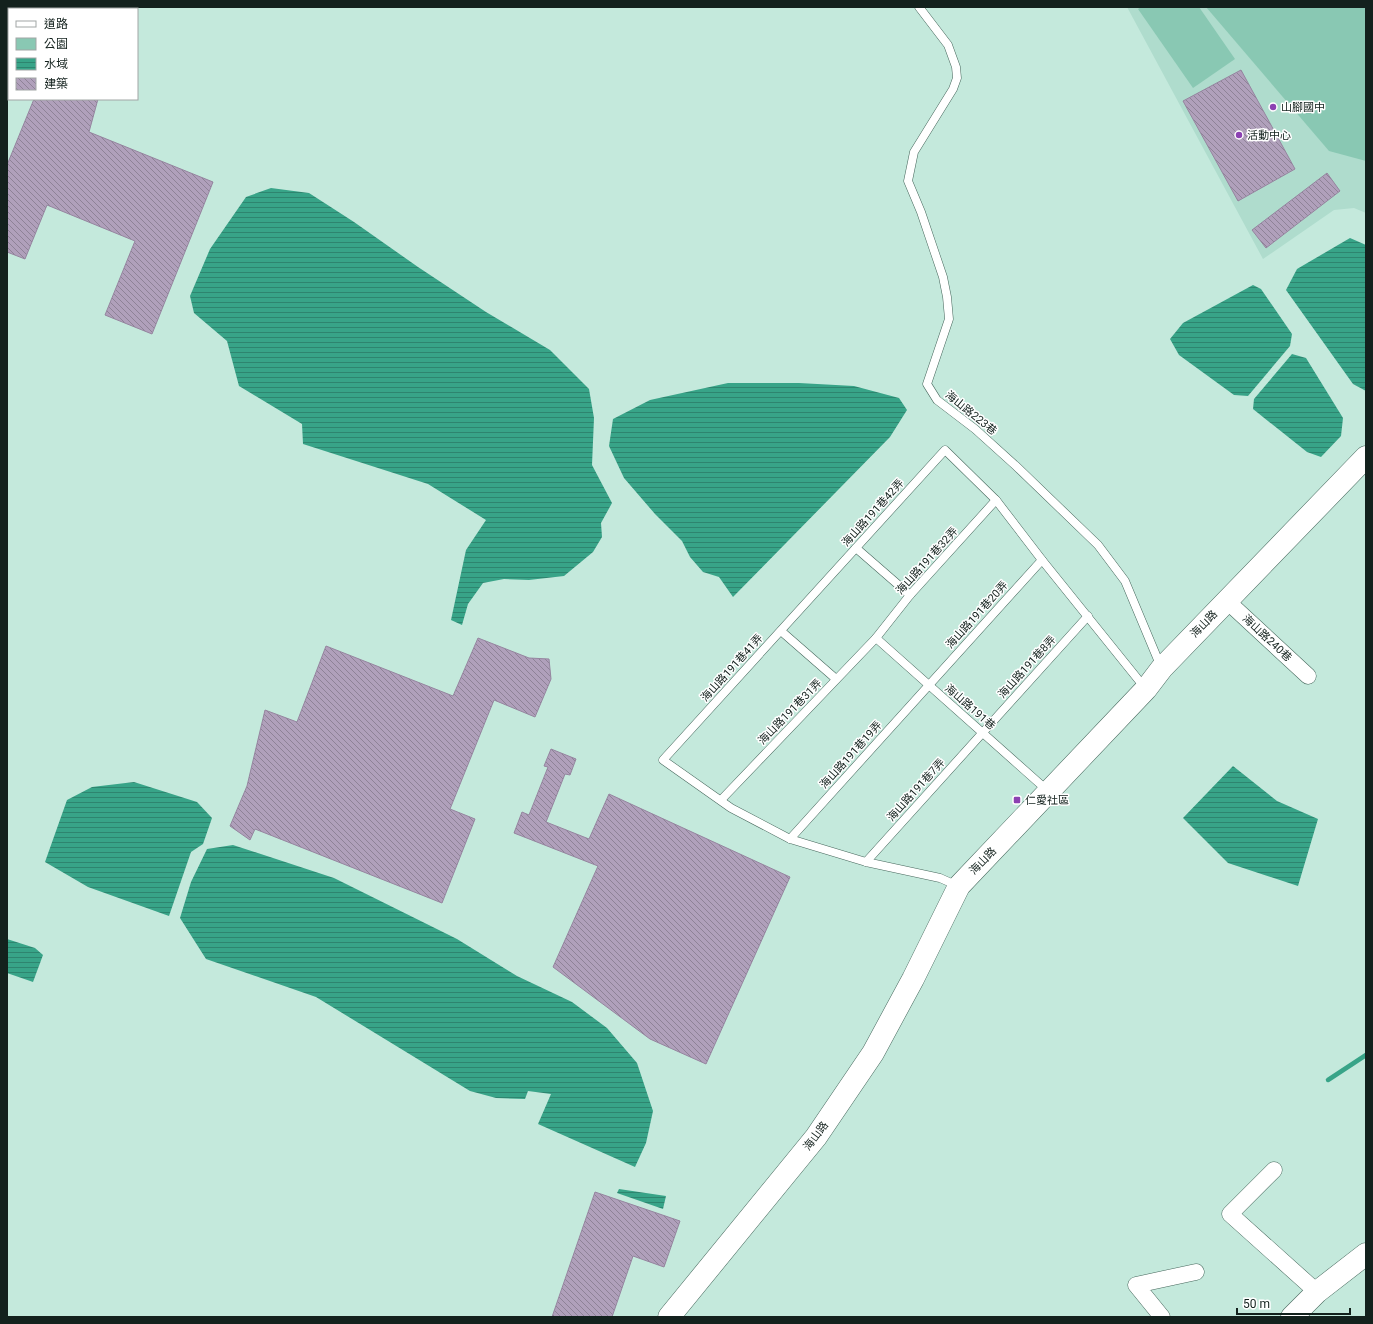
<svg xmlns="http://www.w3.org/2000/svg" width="1373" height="1324" font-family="Roboto,'Noto Sans TC',sans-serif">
<defs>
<pattern id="water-rules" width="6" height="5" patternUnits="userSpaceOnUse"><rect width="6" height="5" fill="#38a488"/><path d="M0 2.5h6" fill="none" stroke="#2e856f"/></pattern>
<pattern id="building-back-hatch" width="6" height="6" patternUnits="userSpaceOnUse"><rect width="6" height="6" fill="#b0a0bb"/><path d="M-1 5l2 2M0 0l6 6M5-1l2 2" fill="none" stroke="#8e8297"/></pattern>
</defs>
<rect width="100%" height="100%" fill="#c4e9dc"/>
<polygon fill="#afdccd" points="1127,7 1366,7 1366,213 1354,208 1334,210 1263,259"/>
<g fill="#89c8b3">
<polygon points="1141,7 1199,7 1235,59 1193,88 1138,9"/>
<polygon points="1206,7 1366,7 1366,161 1329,151"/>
</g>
<g fill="url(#water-rules)">
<polygon points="271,188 309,193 354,222 418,267 486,312 550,350 589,389 594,418 592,465 612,503 601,523 602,537 593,552 564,576 529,580 504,579 483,583 468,604 462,625 451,620 466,550 486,520 428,484 303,444 302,424 239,386 227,341 194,313 190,296 210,249 246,197"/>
<polygon points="1350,238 1366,245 1366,391 1353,384 1286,290 1297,269"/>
<polygon points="1253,285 1261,289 1292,334 1290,346 1248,396 1234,395 1179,355 1170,339 1183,323"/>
<polygon points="1292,354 1306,358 1343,418 1341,436 1321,457 1307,452 1253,409 1254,399"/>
<polygon points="728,383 799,383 854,386 899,398 907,410 890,437 733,597 719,577 703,572 690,557 682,541 655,514 624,478 609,446 613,419 650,400"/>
<polygon points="1233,766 1277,801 1318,819 1298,886 1228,863 1183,818"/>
<polygon points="134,782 197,802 212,818 203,844 191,852 169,916 88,887 45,862 67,800 92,787"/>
<polygon points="233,845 334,878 457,939 517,976 572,1002 607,1028 637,1063 653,1111 646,1143 635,1167 538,1124 551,1094 528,1091 525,1099 496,1098 470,1091 316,997 206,959 180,918 191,882 207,849"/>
<polygon points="7,939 35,948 43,955 33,982 7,973"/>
<polygon points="619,1189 666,1196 663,1209 617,1193"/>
</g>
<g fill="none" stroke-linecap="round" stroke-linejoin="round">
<polyline stroke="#38a488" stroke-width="4.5" points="1328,1080 1366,1055"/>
</g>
<g fill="url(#building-back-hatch)" stroke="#95859f">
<polygon points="1241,70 1295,169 1238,201 1183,101"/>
<polygon points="34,99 98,99 89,132 213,182 152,334 105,315 135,241 47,205 25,259 7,252 7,165"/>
<polygon points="1327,173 1340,191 1266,248 1252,230"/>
<polygon points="478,638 529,658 549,659 551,679 535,717 494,700 450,809 475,819 442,903 255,829 250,840 230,826 247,786 265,710 297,722 326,646 453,696"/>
<polygon points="551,749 576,759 570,775 565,774 546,822 589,839 609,794 790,877 706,1064 650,1039 553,967 598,866 514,833 522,812 529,815 548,767 544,766"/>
<polygon points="595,1192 680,1221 664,1267 633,1256 612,1317 552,1317"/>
</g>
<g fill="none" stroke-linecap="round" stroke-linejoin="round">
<g stroke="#47685d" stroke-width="9">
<g id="lane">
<polyline points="919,7 948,45 956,67 957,78 953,89 914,152 908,181 921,212 943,277 947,297 949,319 927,384 937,400 975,429 1016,466 1098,545 1125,581 1161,667"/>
<polyline points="856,548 910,595"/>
<polyline points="781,631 836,679"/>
<polyline points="876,638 1048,791"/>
<polyline points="721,800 876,638 910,595 996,500"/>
<polyline points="790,839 1042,560"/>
<polyline points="866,862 1088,616"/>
<polyline points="958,886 940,878 866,862 790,839 731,808 663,760 945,450 996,500 1042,560 1145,688"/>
</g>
</g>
<g stroke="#47685d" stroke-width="17">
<g id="street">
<polyline points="1227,601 1308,676"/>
<polyline points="1274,1170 1230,1214 1317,1292"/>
<polyline points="1162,1317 1136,1285 1196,1272"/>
</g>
</g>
<g stroke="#47685d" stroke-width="23">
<g id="secondary">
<polyline points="669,1317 816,1137 873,1053 913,979 959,886 1146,689 1162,668 1366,457"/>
<polyline points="1292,1317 1317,1292 1366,1254"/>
</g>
</g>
<use href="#lane" stroke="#fff" stroke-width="8"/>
<use href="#street" stroke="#fff" stroke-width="16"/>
<use href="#secondary" stroke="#fff" stroke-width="22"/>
</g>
<g fill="#8c41b2" stroke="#fff" stroke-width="1.5">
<circle cx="1273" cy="107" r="4"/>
<circle cx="1239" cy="135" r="4"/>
<rect x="1013" y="796" width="8" height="8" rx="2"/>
</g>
<g text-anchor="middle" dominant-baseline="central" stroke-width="3" stroke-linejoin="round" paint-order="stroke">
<g font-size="11" fill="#13211d" stroke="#fff" text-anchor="start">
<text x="1281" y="107">山腳國中</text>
<text x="1247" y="135">活動中心</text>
<text x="1025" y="800">仁愛社區</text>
</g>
<g font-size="11" fill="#13211d" stroke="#fff">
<text transform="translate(971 413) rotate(39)">海山路223巷</text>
<text transform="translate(873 513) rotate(-48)">海山路191巷42弄</text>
<text transform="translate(927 561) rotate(-48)">海山路191巷32弄</text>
<text transform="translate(977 615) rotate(-48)">海山路191巷20弄</text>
<text transform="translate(1204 624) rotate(-46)">海山路</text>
<text transform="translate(1267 638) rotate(43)">海山路240巷</text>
<text transform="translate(1027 667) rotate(-48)">海山路191巷8弄</text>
<text transform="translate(732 668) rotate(-48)">海山路191巷41弄</text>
<text transform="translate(970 707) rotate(41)">海山路191巷</text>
<text transform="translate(790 712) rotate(-46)">海山路191巷31弄</text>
<text transform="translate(851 755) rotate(-48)">海山路191巷19弄</text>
<text transform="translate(916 790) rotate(-48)">海山路191巷7弄</text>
<text transform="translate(983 861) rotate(-46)">海山路</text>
<text transform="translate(816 1136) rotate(-53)">海山路</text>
</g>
</g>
<rect width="1373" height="1324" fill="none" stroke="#13211d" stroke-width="16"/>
<rect x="8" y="8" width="130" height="92" fill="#ffffff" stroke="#a1a6a5"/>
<rect x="16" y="21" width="20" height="6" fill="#ffffff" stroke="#a1a6a5"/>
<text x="44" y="28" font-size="12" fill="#13211d">道路</text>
<rect x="16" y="38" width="20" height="12" fill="#89c8b3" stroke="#a1a6a5"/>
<text x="44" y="48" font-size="12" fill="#13211d">公園</text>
<rect x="16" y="58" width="20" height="12" fill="url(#water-rules)" stroke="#a1a6a5"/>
<text x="44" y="68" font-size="12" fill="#13211d">水域</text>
<rect x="16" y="78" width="20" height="12" fill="url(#building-back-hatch)" stroke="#a1a6a5"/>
<text x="44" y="88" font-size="12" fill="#13211d">建築</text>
<path d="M1237 1308v6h113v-6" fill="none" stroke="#13211d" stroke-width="2"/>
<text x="1243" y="1308" font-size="12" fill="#13211d" stroke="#ffffff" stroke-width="3" paint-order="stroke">50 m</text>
</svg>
